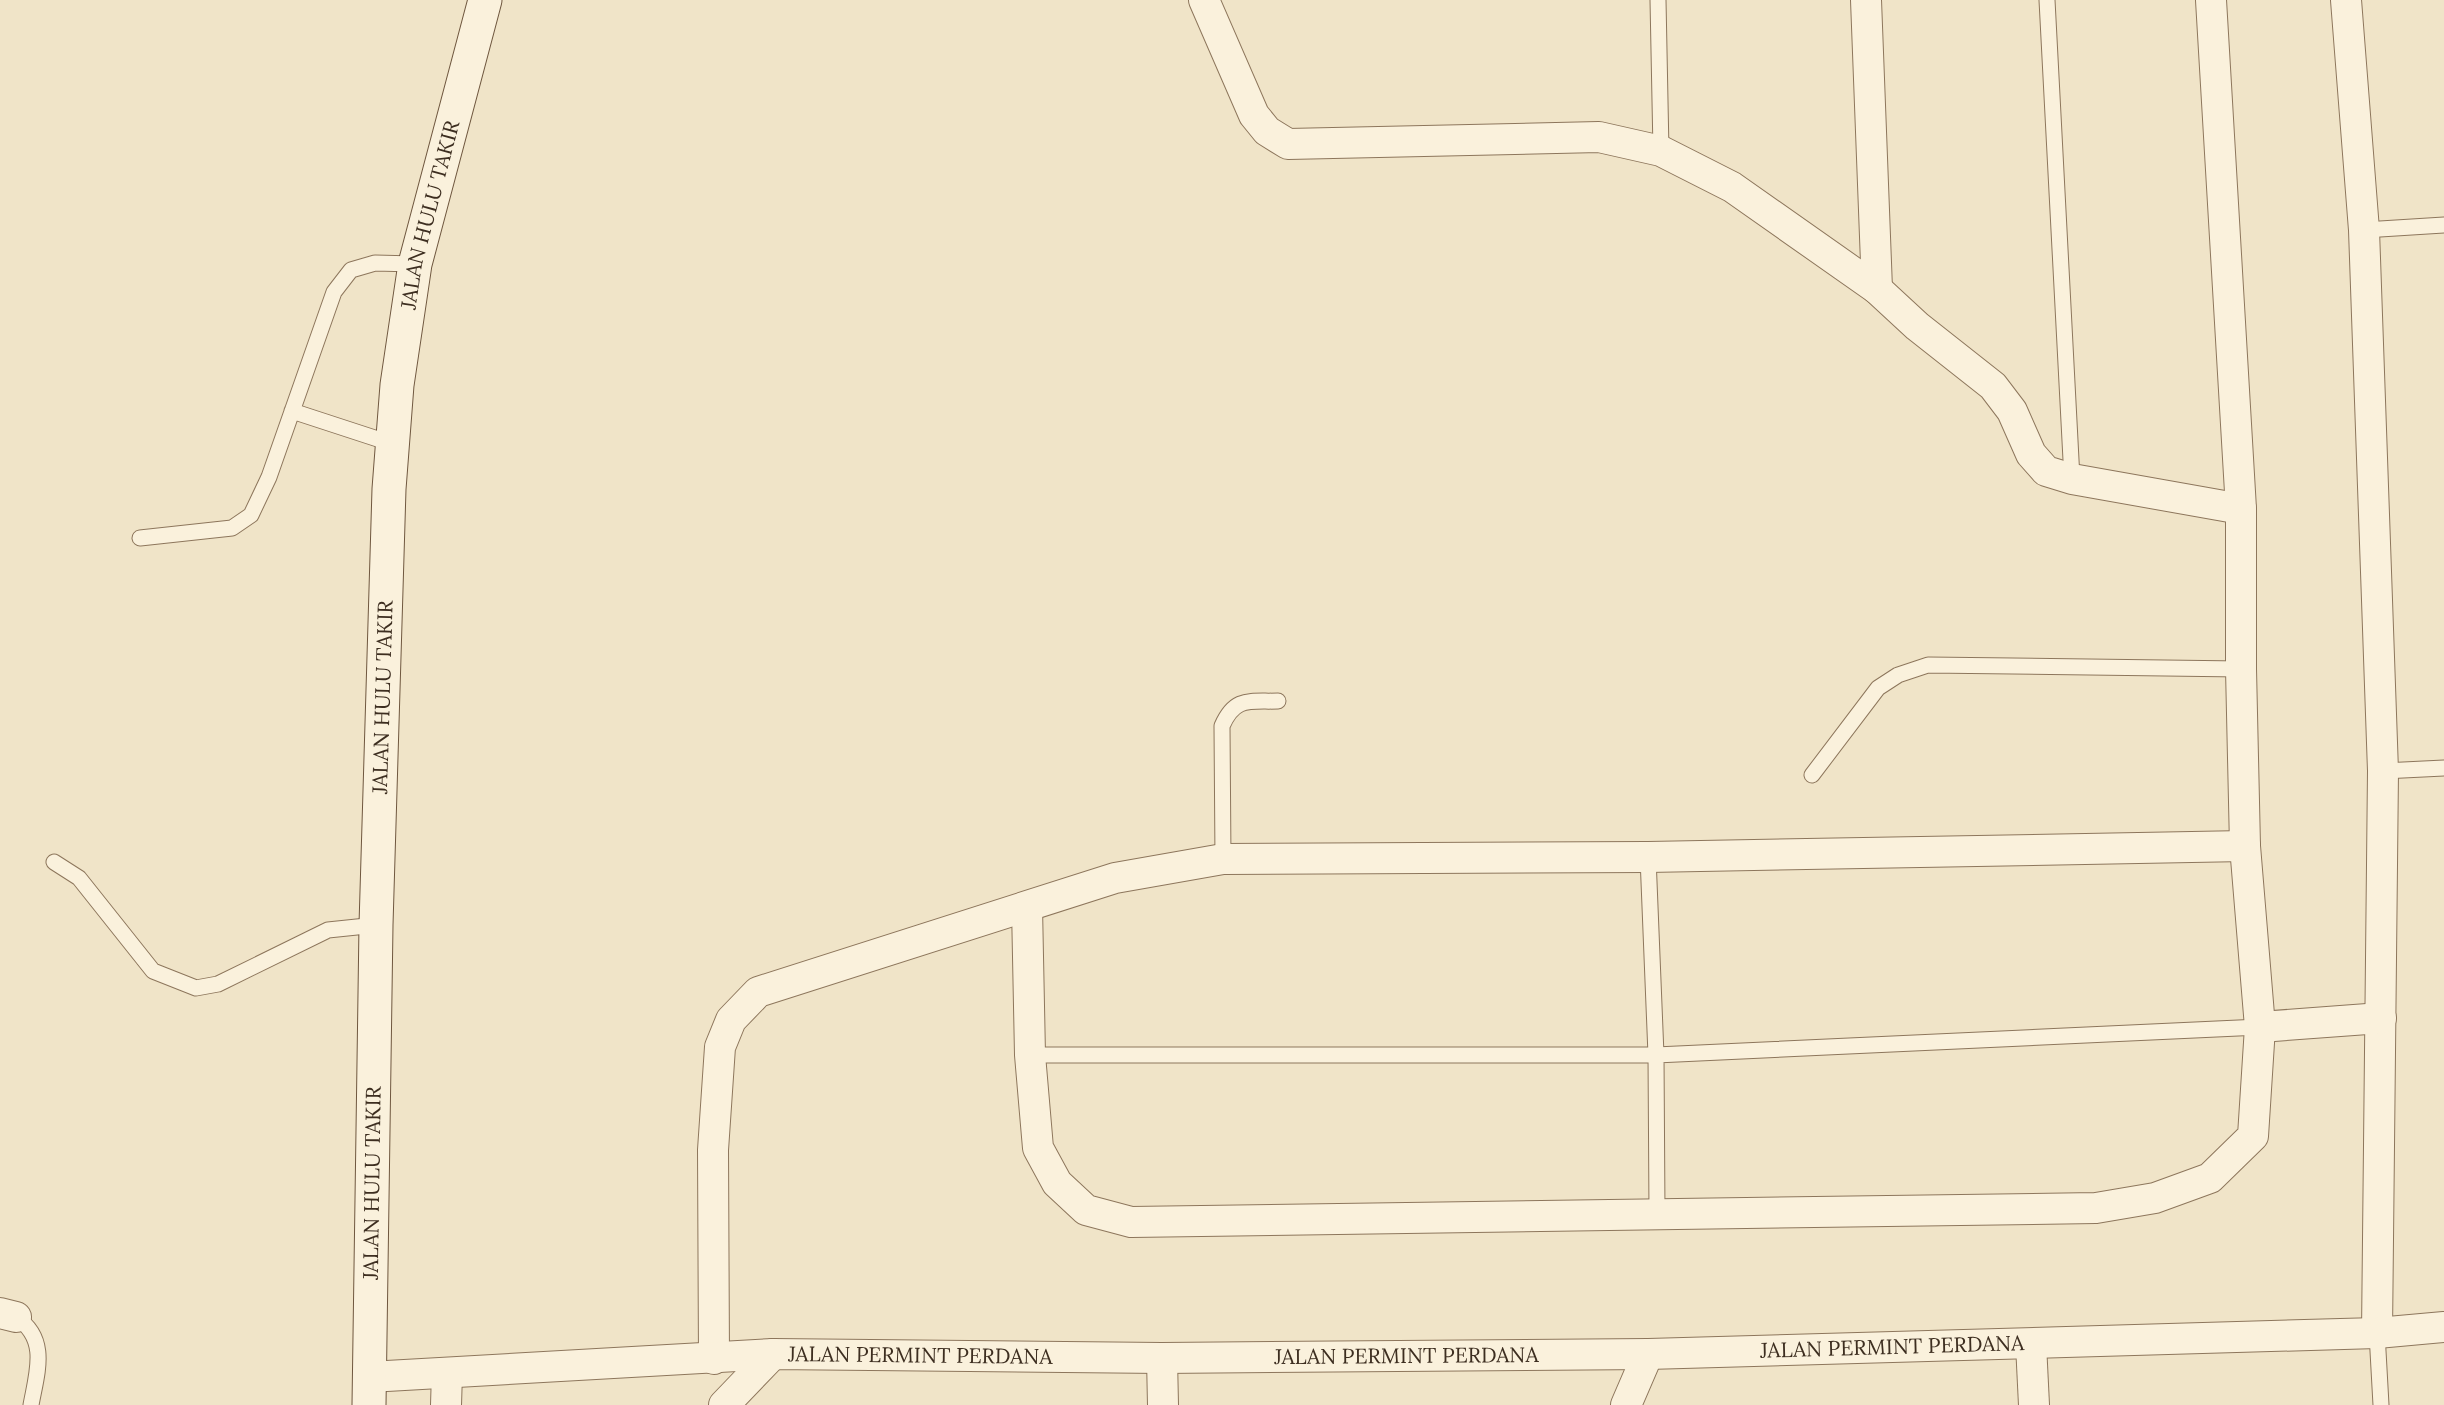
<svg xmlns="http://www.w3.org/2000/svg" width="2444" height="1405" viewBox="0 0 2444 1405" font-family="Lora,serif">
	<style>
		.lines { fill: none; stroke-linecap: round; stroke-linejoin: round }
		.lane-casing { stroke: #8d765c; stroke-width: 17 }
		.street-casing { stroke: #8d765c; stroke-width: 32 }
		.secondary-casing { stroke: #6f573f; stroke-width: 35 }
		.lane { stroke: #faf1dc; stroke-width: 15 }
		.street { stroke: #faf1dc; stroke-width: 30 }
		.secondary { stroke: #faf1dc; stroke-width: 33 }
		.labels { text-anchor: middle; stroke-width: 6; stroke-linejoin: round; paint-order: stroke }
		.street-label { font-size: 21px; fill: #3d2e20; stroke: #f7eed8 }
	</style>
	<rect width="100%" height="100%" fill="#f0e4c8"/>
	<g class="lines">
		<defs>
			<path id="lane" d="M1658,0L1661,151
				M2047,0L2072,479
				M2364,230L2444,225
				M292,411L393,444
				M140,538L232,528L251,515L269,477L334,292L351,270L375,263L415,264
				M2383,771L2444,768
				M1812,775L1878,688L1898,675L1928,665L2241,669
				M1648,857L1656,1055L1657,1213
				M1223,859L1222,726C1235,696 1250,702 1278,701
				M54,862L79,878L153,971L196,988L218,984L328,930L376,925
				M1030,1055H1656L2260,1027
				M16,1317C49,1339 37,1372 31,1405
				M2377,1333L2381,1405"/>
			<g id="street">
				<path d="M1204,0L1254,115L1267,131L1288,144L1599,137L1661,151L1732,187L1877,289L1917,326L1993,386L2012,411L2031,454L2046,471L2072,479L2241,509"/>
				<path d="M1866,0L1877,289"/>
				<path d="M2346,0L2364,230L2383,771L2377,1333"/>
				<path d="M1027,907L1030,1055L1038,1148L1057,1183L1086,1210L1131,1222L2096,1208L2155,1198L2210,1178L2253,1136L2260,1027L2245,846L2241,669V509L2211,0"/>
				<path d="M2260,1027L2381,1018"/>
				<path d="M0,1313L16,1317"/>
				<path d="M2031,1344L2034,1405"/>
				<path d="M1162,1358L1163,1405"/>
				<path d="M714,1359L713,1150L720,1047L731,1020L758,992L1115,878L1223,859L1648,857L2245,846"/>
				<path id="s1" d="M369,1377L773,1354L1162,1358L1648,1354L2377,1333L2444,1327"/>
				<path d="M446,1405L447,1373"/>
				<path d="M724,1405L773,1354"/>
				<path d="M1626,1405L1648,1354"/>
			</g>
			<g id="secondary">
				<path id="s2" d="M369,1405L376,925L389,489L397,385L415,264L485,0"/>
			</g>
		</defs>
		<!-- lane casing -->
		<use href="#lane" class="lane-casing"/>
		<!-- street casing -->
		<use href="#street" class="street-casing"/>
		<!-- secondary casing -->
		<use href="#secondary" class="secondary-casing"/>
		<!-- lane -->
		<use href="#lane" class="lane"/>
		<!-- street -->
		<use href="#street" class="street"/>
		<!-- secondary -->
		<use href="#secondary" class="secondary"/>
	</g>
	<g class="labels">
		<!-- street labels -->
		<g class="street-label">
			<text dy="7" stroke="none"><textPath href="#s2" startOffset="1194">JALAN HULU TAKIR</textPath></text>
			<text dy="7" stroke="none"><textPath href="#s2" startOffset="708">JALAN HULU TAKIR</textPath></text>
			<text dy="7" stroke="none"><textPath href="#s2" startOffset="222">JALAN HULU TAKIR</textPath></text>
			<text dy="7" stroke="none"><textPath href="#s1" startOffset="1524">JALAN PERMINT PERDANA</textPath></text>
			<text dy="7" stroke="none"><textPath href="#s1" startOffset="552">JALAN PERMINT PERDANA</textPath></text>
			<text dy="7" stroke="none"><textPath href="#s1" startOffset="1038">JALAN PERMINT PERDANA</textPath></text>
		</g>
	</g>
</svg>
